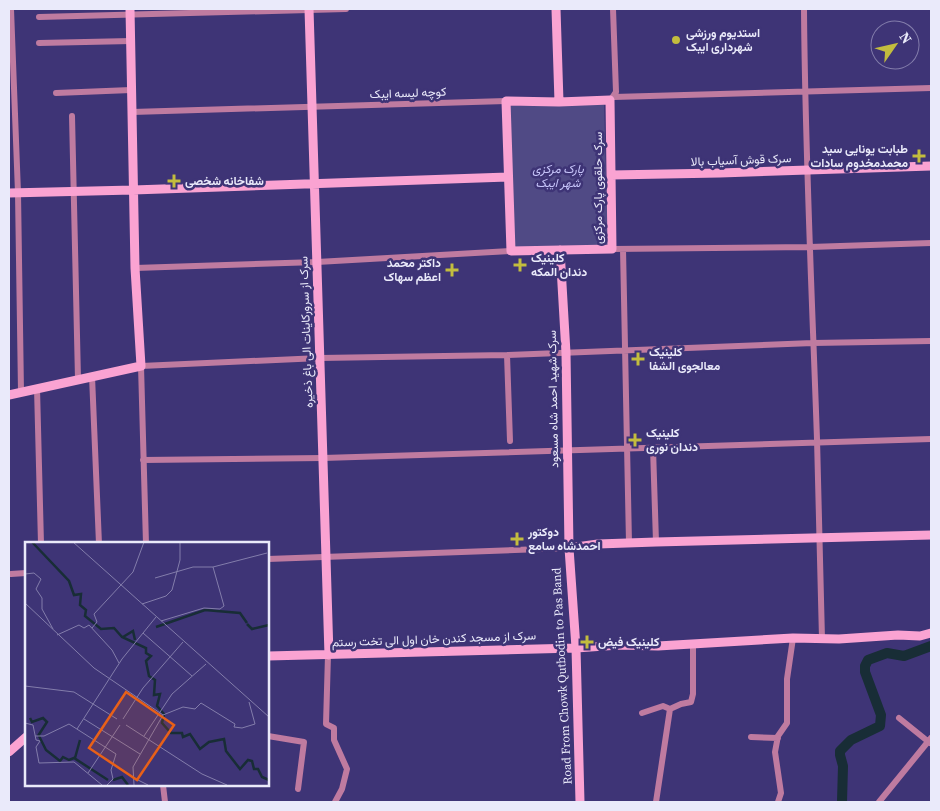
<svg xmlns="http://www.w3.org/2000/svg" width="940" height="811" viewBox="0 0 940 811" font-family="'Source Serif 4',Vazirmatn,serif">
	<style>
		.green { fill: #504a85 }
		.lines { fill: none; stroke-linecap: round; stroke-linejoin: round }
		.river { stroke: #182d36; stroke-width: 10 }
		.street { stroke: #bf7ba0; stroke-width: 6 }
		.secondary { stroke: #faa3d2; stroke-width: 9 }
		.poi-dot { fill: #c3bd3e; stroke: #3e3476; stroke-width: 2 }
		.labels { text-anchor: middle; stroke-width: 5; stroke-linejoin: round; paint-order: stroke }
		.poi-label { font-size: 12px; font-weight: bold; fill: #eaeafa; stroke: #3e3476; text-anchor: start }
		.street-label { font-size: 12px; fill: #eaeafa; stroke: #3e3476 }
		.park-label { font-size: 12px; font-style: italic; fill: #c7c5fa; stroke: #3e3476 }
		.inset-river { fill: none; stroke: #182d36; stroke-width: 2.5 }
		.inset-road { fill: none; stroke: #837dab; stroke-width: 1 }
		.view { fill: #e86018; fill-opacity: 0.15; stroke: #e86018; stroke-width: 2.5 }
		.inset-edge { fill: none; stroke: #eaeafa; stroke-width: 2.5 }
	</style>
	<rect width="100%" height="100%" fill="#3e3476"/>
	<!-- green -->
	<path class="green" d="M604,104L608,246L512,249L508,106Z"/>
	<g class="lines">
		<!-- river -->
		<path class="river" d="M842,802L843,766L840,755V751L851,740L880,726L881,715L865,672V666L868,660L887,653L904,656L931,646"/>
		<!-- street -->
		<path class="street" d="M11,9L18,193L21,392
			M804,9C805,152 812,296 817,439C819,506 820,572 822,639
			M39,17L346,9
			M39,43L131,41
			M56,93L131,90
			M614,97L931,88
			M612,98L616,92L613,9
			M132,112L506,101
			M72,116L78,379
			M612,249L810,247L931,243
			M623,249L629,543
			M135,268L317,262L511,251
			M507,355L510,441
			M92,376L99,544
			M37,388L41,544
			M653,448L656,542
			M143,460L323,458L931,439
			M146,544L141,366L320,358L507,355L813,343L931,341
			M268,559L569,548
			M11,574L26,573
			M328,655L326,724L334,728V740L347,769L342,789L335,802
			M642,713L663,706L670,709
			M899,718L930,743
			M268,736L304,742L298,789
			M751,737L778,738
			M163,785L165,802
			M656,802L670,709L681,704L691,702L693,694V643
			M778,802L781,793L775,752L778,736L787,723V679L793,638
			M879,802L931,738"/>
		<!-- secondary -->
		<path class="secondary" d="M309,9L329,655
			M556,9L559,102
			M610,100L612,249L511,251L506,101L559,102Z
			M611,175L720,173L931,166
			M9,193L133,190L508,177
			M560,250L566,353L569,548L576,648L580,802
			M9,395L141,366L135,268L130,9
			M569,548L598,544L656,542L931,535
			M268,656L576,648L619,645L658,646L793,638L839,639L898,635L920,636L931,633
			M9,752L26,737"/>
	</g>
	<!-- markers -->
	<g class="poi-dot">
		<circle cx="676" cy="40" r="5"/>
		<path d="M916.5 148.5h5v5h5v5h-5v5h-5v-5h-5v-5h5z"/>
		<path d="M171.5 173.5h5v5h5v5h-5v5h-5v-5h-5v-5h5z"/>
		<path d="M517.5 257.5h5v5h5v5h-5v5h-5v-5h-5v-5h5z"/>
		<path d="M449.5 262.5h5v5h5v5h-5v5h-5v-5h-5v-5h5z"/>
		<path d="M635.5 351.5h5v5h5v5h-5v5h-5v-5h-5v-5h5z"/>
		<path d="M632.5 432.5h5v5h5v5h-5v5h-5v-5h-5v-5h5z"/>
		<path d="M514.5 531.5h5v5h5v5h-5v5h-5v-5h-5v-5h5z"/>
		<path d="M584.5 634.5h5v5h5v5h-5v5h-5v-5h-5v-5h5z"/>
	</g>
	<g class="labels">
		<!-- poi labels -->
		<g class="poi-label">
			<text x="686" y="37">استدیوم ورزشی<tspan x="686" dy="14">شهرداری ایبک</tspan></text>
			<text x="908" y="153" text-anchor="end">طبابت یونایی سید<tspan x="908" dy="14">محمدمخدوم سادات</tspan></text>
			<text x="185" y="185">شفاخانه شخصی</text>
			<text x="531" y="262">کلینیک<tspan x="531" dy="14">دندان المکه</tspan></text>
			<text x="441" y="267" text-anchor="end">داکتر محمد<tspan x="441" dy="14">اعظم سهاک</tspan></text>
			<text x="649" y="356">کلینیک<tspan x="649" dy="14">معالجوی الشفا</tspan></text>
			<text x="646" y="437">کلینیک<tspan x="646" dy="14">دندان نوری</tspan></text>
			<text x="528" y="536">دوکتور<tspan x="528" dy="14">احمدشاه سامع</tspan></text>
			<text x="598" y="646">کلینیک فیض</text>
		</g>
		<!-- street labels -->
		<g class="street-label">
			<text transform="translate(408 93) rotate(-2)" y="4">کوچه لیسه ایبک</text>
			<text transform="translate(741 160) rotate(-2)" y="4">سرک قوش آسیاب بالا</text>
			<text transform="translate(598 188) rotate(-90)" y="4">سرک حلقوی پارک مرکزی</text>
			<text transform="translate(306 332) rotate(-92)" y="4">سرک از سرورکاینات الی باغ ذخیره</text>
			<text transform="translate(553 399) rotate(-91)" y="4">سرک شهید احمد شاه مسعود</text>
			<text transform="translate(434 639) rotate(-2)" y="4">سرک از مسجد کندن خان اول الی تخت رستم</text>
			<text transform="translate(562 676) rotate(-93)" y="4">Road From Chowk Qutbodin to Pas Band</text>
		</g>
		<!-- park labels -->
		<g class="park-label">
			<text x="558" y="173">پارک مرکزی<tspan x="558" dy="14">شهر ایبک</tspan></text>
		</g>
	</g>
	<!-- overview -->
	<g transform="translate(25 542)">
		<rect width="244" height="244" fill="#3e3476"/>
		<path class="inset-river" d="M7,0L44,39L49,53L56,52L55,63L61,68L60,74L76,87L89,86L97,95L121,106V111L126,114L121,119L124,134L130,138L129,153L135,152L132,164L139,172L137,181L146,191H157L158,195L165,192L175,207L184,200L199,197L201,209L215,227L223,218L227,219L229,227H233L237,235L244,238M222,82L227,87L244,83M131,85L180,68L215,71L222,81M98,95L108,89L110,98M5,176L7,180L18,176L22,180L13,194M14,194L21,208L35,219L38,215L44,218L49,216L83,238M50,216L55,198M88,238L97,235L103,243"/>
		<path class="inset-road" d="M48,0L244,175M0,32L9,31L16,37L11,47L17,56V67L28,87M130,36L168,25H188L242,11M0,61L69,126L138,173M117,62L141,54L147,48L155,18V0M136,79L179,66L195,67L199,64L188,25M67,86L72,80L69,72L108,30L119,0M118,91L167,134M32,93L54,83L59,86L64,83L87,108L94,121M0,144L49,150L92,177M138,173L158,165L170,167L176,161L210,182L209,185L217,186L230,182L224,160M59,177L115,212M98,177L118,146L158,100M0,181L8,183L11,198L15,199L11,205L14,221L49,220L77,243M101,183L177,232L202,243M52,187L97,117L131,75M10,194H19L44,182L91,212L86,228L88,237L82,243M119,194L147,152L181,122M63,231L95,183M109,236L123,243M109,243L108,225L138,173"/>
		<path class="view" d="M101,150L149,183L112,238L64,206Z"/>
		<rect width="244" height="244" class="inset-edge"/>
	</g>
	<!-- border -->
	<rect width="940" height="811" fill="none" stroke="#eaeafa" stroke-width="20"/>
	<!-- north arrow -->
	<g transform="translate(895 45) rotate(56)"><circle r="24" fill="#3e3476" stroke="#837dab"/>
	<path d="M0-4L9 19L0 12L-9 19Z" fill="#c3bd3e"/>
	<text y="-8" font-size="14" font-weight="bold" text-anchor="middle" fill="#eaeafa">N</text>
	</g>
</svg>
